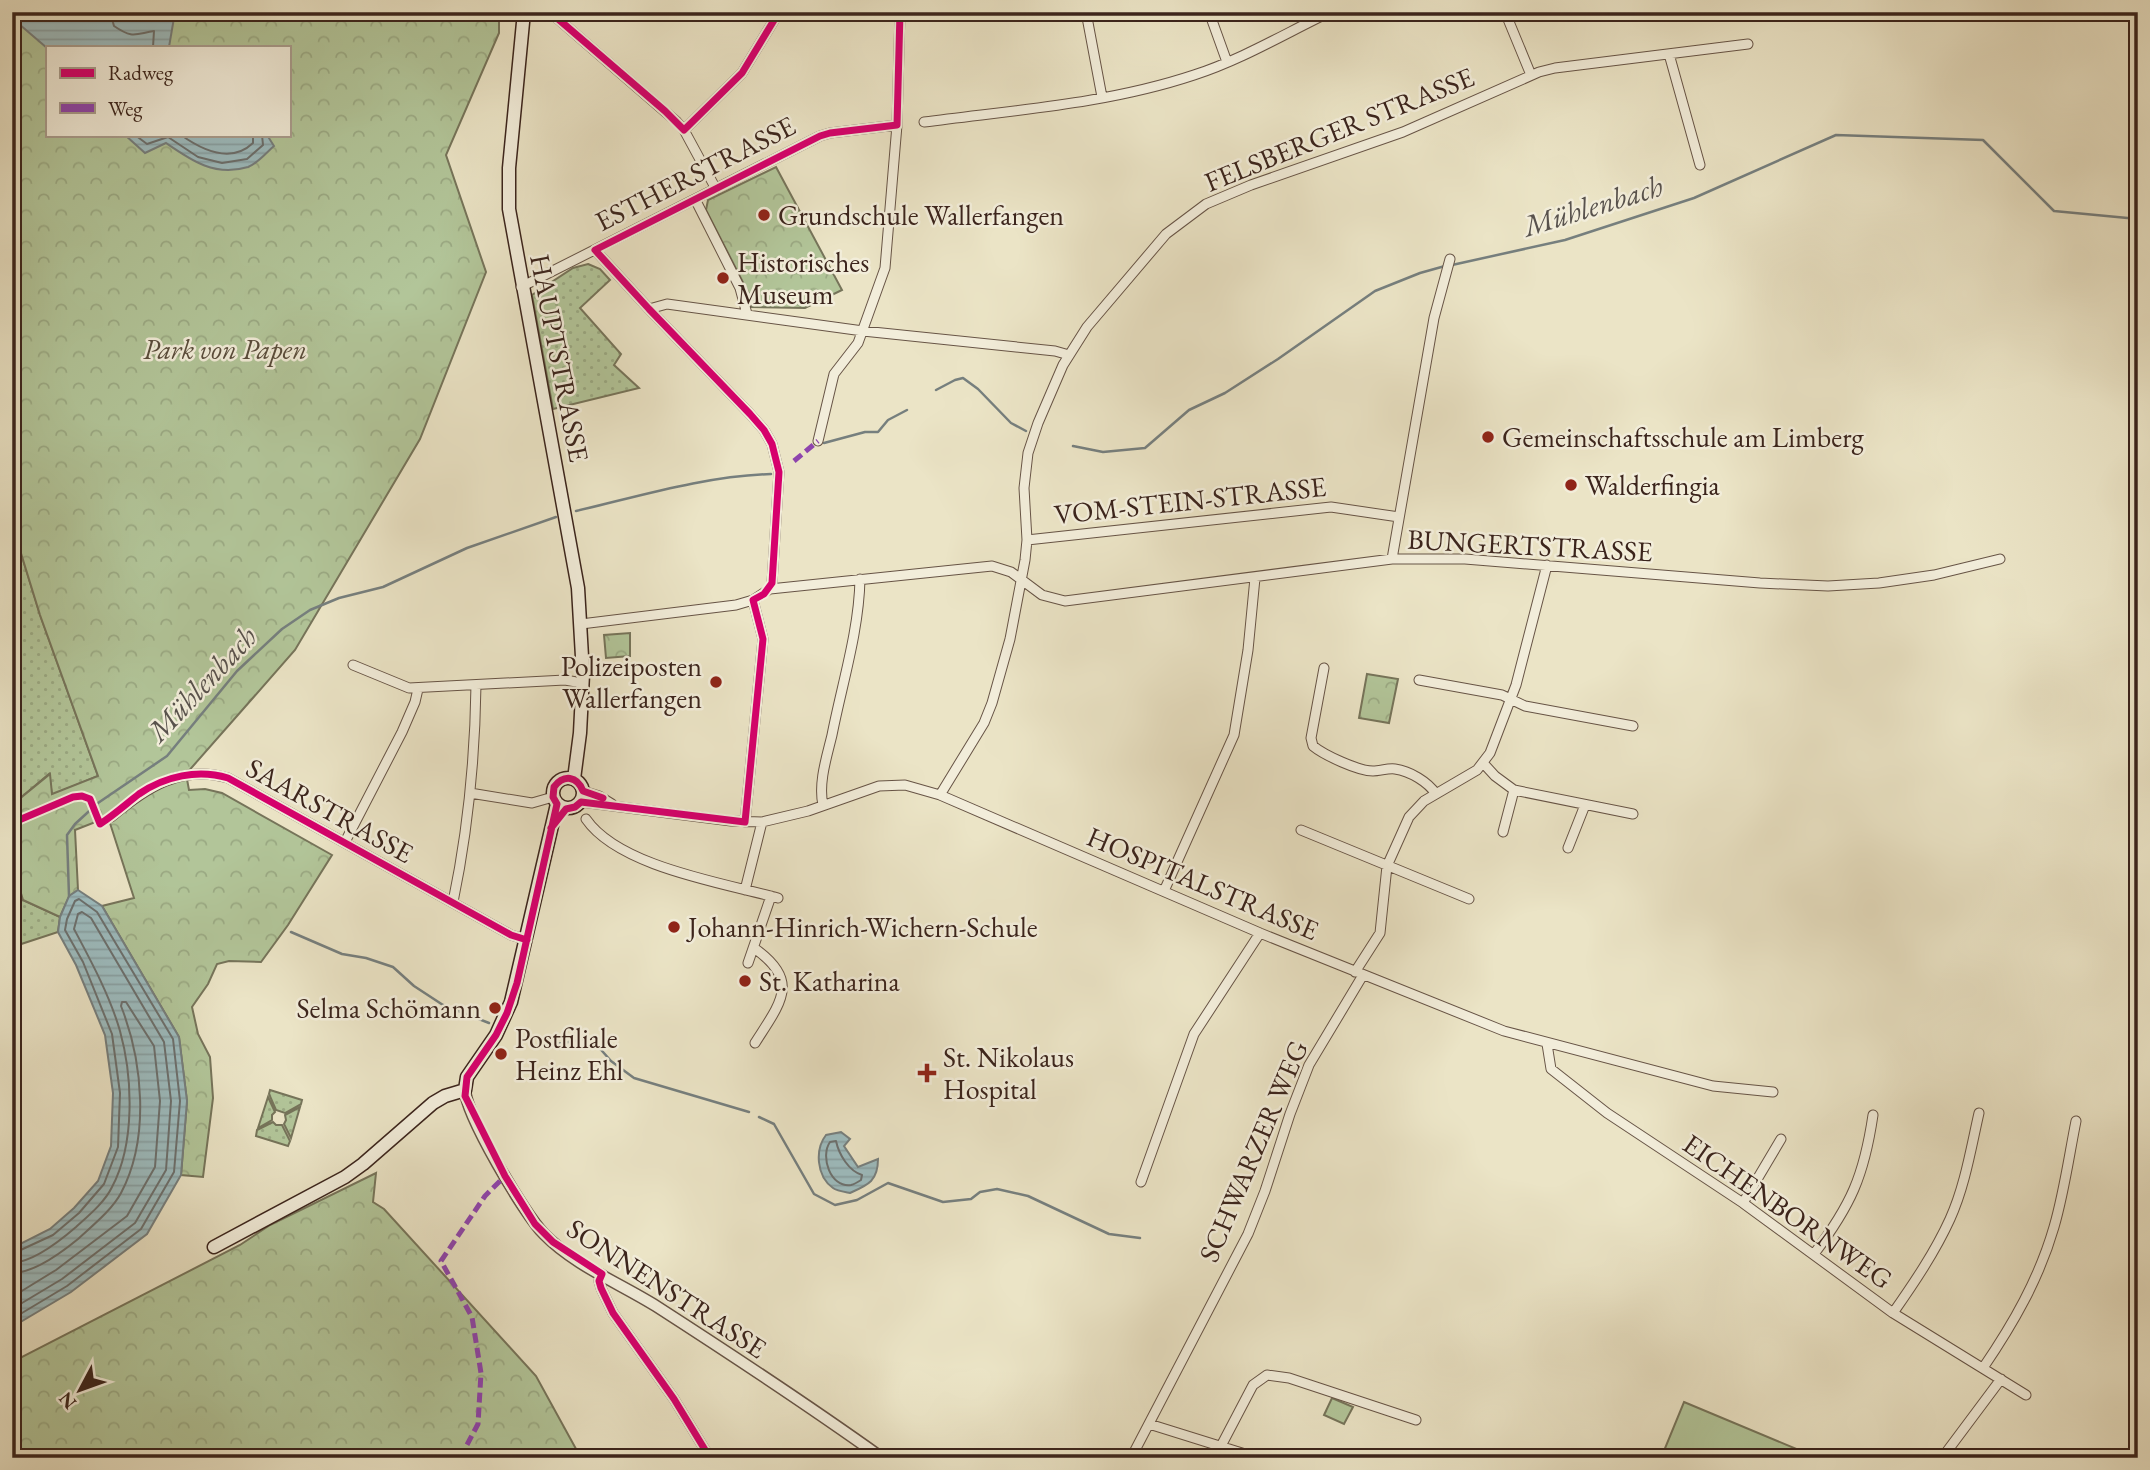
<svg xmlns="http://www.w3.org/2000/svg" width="2150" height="1470" viewBox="0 0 2150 1470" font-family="'EB Garamond',serif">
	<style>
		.grass { fill: url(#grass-dots); stroke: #76745a; stroke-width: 2 }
		.forest { fill: url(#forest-crowns); stroke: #76745a; stroke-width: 2; fill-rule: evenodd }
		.pitch { fill: #b2c599; stroke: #76745a; stroke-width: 2 }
		.water { fill: url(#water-rules); stroke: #767f7e; stroke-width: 2 }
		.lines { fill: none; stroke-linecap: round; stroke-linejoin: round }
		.shore { stroke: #6c706e; stroke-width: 2 }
		.stream { stroke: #767f7e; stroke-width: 2.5 }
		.minor-casing { stroke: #675446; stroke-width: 11 }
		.tertiary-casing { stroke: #675446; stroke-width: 13 }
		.secondary-casing { stroke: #3b241c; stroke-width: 15 }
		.minor { stroke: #f2edda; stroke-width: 9 }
		.tertiary { stroke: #f2edda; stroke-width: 10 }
		.secondary { stroke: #f2edda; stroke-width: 12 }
		.quiet { stroke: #8e44ad; stroke-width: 5; stroke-dasharray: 10 5; stroke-linecap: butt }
		.cycleway-casing { stroke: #f2edda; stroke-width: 11 }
		.cycleway { stroke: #d6006c; stroke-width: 7 }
		.poi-dot { fill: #8f2418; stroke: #f2edda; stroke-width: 2.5 }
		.labels { text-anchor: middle; stroke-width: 5; stroke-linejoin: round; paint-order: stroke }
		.street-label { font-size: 28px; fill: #3b241c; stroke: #f2edda }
		.poi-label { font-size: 28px; fill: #3b241c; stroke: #f2edda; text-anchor: start }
		.park-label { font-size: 28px; font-style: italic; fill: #594c3b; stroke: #f2edda }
		.water-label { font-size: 30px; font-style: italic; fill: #58524d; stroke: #f2edda }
	</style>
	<defs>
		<pattern id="grass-dots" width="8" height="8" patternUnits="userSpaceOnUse" patternTransform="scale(1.75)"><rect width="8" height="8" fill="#b2c599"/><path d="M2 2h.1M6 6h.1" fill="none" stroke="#9aa983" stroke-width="1.8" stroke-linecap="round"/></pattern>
		<pattern id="forest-crowns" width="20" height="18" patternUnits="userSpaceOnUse" patternTransform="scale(1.75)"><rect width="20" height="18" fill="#b2c599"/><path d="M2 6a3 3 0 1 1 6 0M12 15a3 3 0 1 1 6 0" fill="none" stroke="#9aa983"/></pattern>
		<pattern id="water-rules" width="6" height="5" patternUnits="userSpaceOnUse" patternTransform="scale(1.75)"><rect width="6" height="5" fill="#9dbcbf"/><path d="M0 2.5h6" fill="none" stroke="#88a1a4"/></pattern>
	</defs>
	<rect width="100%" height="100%" fill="#ebe4c6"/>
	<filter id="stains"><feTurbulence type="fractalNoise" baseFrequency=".00286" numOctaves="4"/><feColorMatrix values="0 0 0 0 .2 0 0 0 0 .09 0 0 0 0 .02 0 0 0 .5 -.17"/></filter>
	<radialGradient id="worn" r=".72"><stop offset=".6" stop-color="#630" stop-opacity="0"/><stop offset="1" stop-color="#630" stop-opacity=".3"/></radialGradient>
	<!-- grass -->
	<path class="grass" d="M588,264L600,269L610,280L580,308L621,354L614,365L639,388L553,409L532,295L573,268Z
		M12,524L40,615L98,776L52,795L49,774L12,805Z
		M23,900L60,917L58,932L12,947V904Z
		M270,1090L302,1100L301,1104L285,1113L276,1110L269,1094Z
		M268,1097L275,1112L272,1115V1120L258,1128Z
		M300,1107L291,1138L284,1124L286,1120L285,1115Z
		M273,1122L276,1125H282L290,1141L288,1146L256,1136L257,1130Z"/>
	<!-- forest -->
	<path class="forest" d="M12,12H499V33L446,155L486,272L420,439L295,650L186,774L189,790L205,789L222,793L332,855L288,925L261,962L229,961L217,964L208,984L192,1007L198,1034L210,1057L213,1098L203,1177L181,1175L187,1101L179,1037L102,906L134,898L108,817L75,830L78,890L69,897L60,917L23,900L12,863V805L50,774L52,794L98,776L40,615L12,524ZM47,47H289V135H47Z
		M776,167L842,290L805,308L751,307V298L706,210L708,200Z
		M630,633V656L606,658L604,635Z
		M1367,674L1398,679L1389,723L1359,718Z
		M376,1173L373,1202L384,1209L536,1376L581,1458H12V1362L240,1245L270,1225Z
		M1332,1398L1353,1407L1344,1424L1324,1415Z"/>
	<!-- pitch -->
	<path class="pitch" d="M1684,1402L1818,1458H1661Z"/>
	<!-- water -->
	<path class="water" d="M12,12H120L136,20L149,12H175L169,47L47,48L12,18Z
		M125,135H267L274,146C267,152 257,164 248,167C215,177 192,161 166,143L145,153Z
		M78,890L102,906L179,1037L187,1101L181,1175L147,1234L71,1292L12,1327V1248L50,1229L74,1208L98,1181L111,1146L113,1093L105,1035L76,965L58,932L60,917L69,896Z
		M841,1132L850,1139L844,1146L858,1167L878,1159C878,1181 868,1185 850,1193C845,1192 837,1191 833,1188C816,1176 815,1149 826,1135Z"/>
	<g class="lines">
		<!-- shore -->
		<path class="shore" d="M110,12L114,26C133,39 135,34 154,31L153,47
			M135,135L147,144L168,137L198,157L222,163L247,159L263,145L262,135
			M181,135C202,150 231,164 253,143V135
			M836,1141C839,1155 849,1171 862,1175L861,1180C858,1182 855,1184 851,1185C830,1188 820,1156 830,1142Z
			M12,1254L53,1235L79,1213L104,1184L118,1147L120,1093L112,1034L83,962L65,930L67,919L75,901L79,899L97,912L173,1039L180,1101L174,1172L141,1229L67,1286L12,1319
			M12,1263C33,1262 61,1240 76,1227C88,1216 105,1202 112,1187C135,1144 133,1078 120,1031C110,996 91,961 74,929L78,914L82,912L91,918L164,1042L171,1101L166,1170L135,1223L62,1279L12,1309
			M12,1273C34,1273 61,1253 78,1239C92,1226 112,1210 121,1193C150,1138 143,1062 121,1006L122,1002H126L154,1046L160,1101L155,1167L127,1216L56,1270L12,1297"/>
		<!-- stream -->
		<path class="stream" d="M1452,265L1565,240L1694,198L1836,135L1983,140L2054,211L2138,219
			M936,390L955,380L963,378L978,389L1011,423L1026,431
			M824,443L865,432H878L888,420L907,410
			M1073,446L1103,452L1145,448L1189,410L1225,393L1278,359L1375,291L1420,273L1445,266
			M576,511C640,496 705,476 771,474
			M69,896L67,835L75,824L98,803L167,756L237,671L282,629L310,610L339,598L383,587L467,548L556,517
			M291,932L342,954L366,958L393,967L414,986L443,1005L489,1023
			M541,1045L546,1046L586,1039L595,1043L611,1061L634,1078L749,1112
			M759,1117L774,1124L814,1194L835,1205L857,1200L888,1183L943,1202L971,1199L980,1192L997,1189L1028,1196L1109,1234L1140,1238"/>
		<defs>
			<path id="minor" d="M550,12L677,122L684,130L716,189
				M1086,12L1102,97
				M1209,12L1227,62
				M1505,12L1531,75
				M1669,54L1700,165
				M924,122C1014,110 1107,104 1194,75C1241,60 1286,33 1330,12
				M684,130L742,73L779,12
				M695,199L740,288L747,314
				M595,250L649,309L750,414L764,430L772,444L779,472L772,583L770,589
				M521,287L820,136L830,133L897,125
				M649,309L667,304L863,331L1055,351L1069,355
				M818,441L834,374L858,343L885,268L897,125L900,12
				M1027,540L1331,507L1399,517
				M1392,559L1434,318L1450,259
				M581,624L736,605L753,600L770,589L992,566L1011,572L1042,595L1065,601L1392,559H1465L1760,583L1828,586L1879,583L1934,575L2000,559
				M353,665L409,688L565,680L582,683
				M1324,668L1311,738L1313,746C1324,755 1358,771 1373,771C1380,771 1388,768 1395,769C1410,771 1428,782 1436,794
				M1419,680L1502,695L1525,706L1633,726
				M1484,764L1495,776L1514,790L1633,814
				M583,791L599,796L612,804
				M470,793L532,803L553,797
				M940,795L984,723L992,703L1010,639L1025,560L1027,540L1024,488L1028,453L1038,423L1063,365L1087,327L1166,234L1206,204L1251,185L1403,132L1539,72L1555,68L1748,44
				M581,802L731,821L762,822L808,811L879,786L905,785L940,795L1260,933L1504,1031L1713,1086L1773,1092
				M823,805C818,783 827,756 832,735C842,684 859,631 860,579
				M111,817C146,788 181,764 228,778L511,935L527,940
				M586,819C619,867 724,883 778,898
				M745,822L763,639L753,600
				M1301,830L1469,899
				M1503,832L1514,790
				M345,842L402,732L415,702L418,689
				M1568,848L1585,805
				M745,890L762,822
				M1164,891L1234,735L1248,650L1255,578
				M453,902C468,830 475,758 476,685
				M754,948C801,981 781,1002 755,1043
				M748,963L771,896
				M1355,972L1380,933L1387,866L1409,817L1424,801L1477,770L1490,753L1516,685L1547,565
				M1547,1044L1551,1069L1607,1113L1743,1203L1893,1313L2026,1395
				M1141,1182L1194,1034L1260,933
				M1743,1203L1781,1139
				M1814,1254C1851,1205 1864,1176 1873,1115
				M602,1274L599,1281L601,1288L613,1313L674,1399L710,1458
				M1893,1313C1914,1283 1935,1252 1950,1219C1965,1186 1971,1148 1979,1113
				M1983,1368C2013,1324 2039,1279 2054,1227C2064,1193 2069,1156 2076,1121
				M1149,1424L1258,1458
				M1221,1446L1253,1385L1267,1375L1289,1378L1416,1420
				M860,1458L868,1448
				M1131,1458L1248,1234L1265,1191L1290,1114L1309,1065L1363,975
				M1942,1458L2001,1379"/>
			<path id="tertiary" d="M465,1090C466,1115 524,1214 544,1234C574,1265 619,1283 656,1306C732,1355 808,1405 882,1458"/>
			<path id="secondary" d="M524,12L509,168V209L578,588L583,674L580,733L574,779
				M553 793a15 15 0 1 1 30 0a15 15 0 1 1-30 0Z
				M214,1247L345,1177L363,1164L433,1103L445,1096L465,1090L467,1077L496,1035L511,1002L557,804"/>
		</defs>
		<!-- minor casing -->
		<use href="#minor" class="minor-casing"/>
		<!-- tertiary casing -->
		<use href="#tertiary" class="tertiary-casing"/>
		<!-- secondary casing -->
		<use href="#secondary" class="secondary-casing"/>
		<!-- minor -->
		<use href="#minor" class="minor"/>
		<!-- tertiary -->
		<use href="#tertiary" class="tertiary"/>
		<!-- secondary -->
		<use href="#secondary" class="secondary"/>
		<!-- quiet -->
		<path class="quiet" d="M794,461L818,441
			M460,1458L478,1424L481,1373L472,1317L441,1261L485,1196L505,1176"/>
		<defs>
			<path id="cycleway" d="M550,12L665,111L684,130L742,73L779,12
				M603,798L583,791C577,776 564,774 554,787L553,797L557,804L517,983L507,1013L496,1035L467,1077L465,1096L505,1176L535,1224L553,1242L602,1274L599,1281L601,1288L613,1313L674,1399L710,1458
				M12,823L73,797L82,796L90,799L100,824C114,815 126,804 139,794C165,776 198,769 228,778L511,935L527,940
				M551,828L566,809L575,807L581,802L745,822L763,639L753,600L764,594L772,583L779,472L772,444L764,430L750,414L649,309L595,250L820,136L830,133L897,125L900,12"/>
		</defs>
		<!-- cycleway casing -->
		<use href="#cycleway" class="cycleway-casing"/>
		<!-- cycleway -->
		<use href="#cycleway" class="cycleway"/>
	</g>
	<!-- markers -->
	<g class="poi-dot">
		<circle cx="764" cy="215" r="7"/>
		<circle cx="723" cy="278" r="7"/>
		<circle cx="1488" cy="437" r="7"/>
		<circle cx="1571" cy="485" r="7"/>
		<circle cx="716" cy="682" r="7"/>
		<circle cx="674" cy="927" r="7"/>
		<circle cx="745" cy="981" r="7"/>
		<circle cx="495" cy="1008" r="7"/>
		<circle cx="501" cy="1054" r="7"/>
		<path d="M923.5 1062.5h7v7h7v7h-7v7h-7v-7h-7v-7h7z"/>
	</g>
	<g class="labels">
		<!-- street labels -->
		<g class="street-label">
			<text transform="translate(1339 129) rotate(-22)" y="10">FELSBERGER STRASSE</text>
			<text transform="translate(695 173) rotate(-27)" y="10">ESTHERSTRASSE</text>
			<text transform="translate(560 358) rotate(79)" y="10">HAUPTSTRASSE</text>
			<text transform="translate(1190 500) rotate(-6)" y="10">VOM-STEIN-STRASSE</text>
			<text transform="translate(1530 545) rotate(3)" y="10">BUNGERTSTRASSE</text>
			<text transform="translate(330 810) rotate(29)" y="10">SAARSTRASSE</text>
			<text transform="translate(1203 883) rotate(23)" y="10">HOSPITALSTRASSE</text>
			<text transform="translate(1253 1151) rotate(-67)" y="10">SCHWARZER WEG</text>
			<text transform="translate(1788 1211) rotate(35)" y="10">EICHENBORNWEG</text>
			<text transform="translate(667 1288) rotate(33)" y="10">SONNENSTRASSE</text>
		</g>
		<!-- poi labels -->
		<g class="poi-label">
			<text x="778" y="225">Grundschule Wallerfangen</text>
			<text x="737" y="272">Historisches<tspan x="737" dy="32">Museum</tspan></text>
			<text x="1502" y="447">Gemeinschaftsschule am Limberg</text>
			<text x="1585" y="495">Walderfingia</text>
			<text x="702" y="676" text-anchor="end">Polizeiposten<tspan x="702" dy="32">Wallerfangen</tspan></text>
			<text x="688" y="937">Johann-Hinrich-Wichern-Schule</text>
			<text x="759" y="991">St. Katharina</text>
			<text x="481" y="1018" text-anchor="end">Selma Schömann</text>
			<text x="515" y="1048">Postfiliale<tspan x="515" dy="32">Heinz Ehl</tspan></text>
			<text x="943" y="1067">St. Nikolaus<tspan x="943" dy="32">Hospital</tspan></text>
		</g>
		<!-- park labels -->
		<g class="park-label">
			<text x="225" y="359">Park von Papen</text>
		</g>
		<!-- water labels -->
		<g class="water-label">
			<text transform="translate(1593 206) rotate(-17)" y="10">Mühlenbach</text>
			<text transform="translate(202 684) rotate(-47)" y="10">Mühlenbach</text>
		</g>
	</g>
	<!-- margin -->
	<rect width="2150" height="1470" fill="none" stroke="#ebe4c6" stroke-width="42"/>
	<rect x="14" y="14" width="2122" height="1442" fill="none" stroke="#3b241c" stroke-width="3.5"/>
	<rect x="21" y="21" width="2108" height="1428" fill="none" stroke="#3b241c" stroke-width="2"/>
	<!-- legend -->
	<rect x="46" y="46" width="245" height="91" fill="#f2edda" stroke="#a99d8e" stroke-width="2"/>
	<rect x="60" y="68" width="35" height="10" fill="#d6006c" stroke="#a99d8e" stroke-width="2"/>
	<text x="108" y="80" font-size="21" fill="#3b241c">Radweg</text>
	<rect x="60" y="103" width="35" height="10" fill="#8e44ad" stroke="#a99d8e" stroke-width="2"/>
	<text x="108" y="116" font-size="21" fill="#3b241c">Weg</text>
	<!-- north arrow -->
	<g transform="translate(80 1390) rotate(229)" stroke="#f2edda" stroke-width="5" paint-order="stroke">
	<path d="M0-5L12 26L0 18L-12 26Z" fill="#3b241c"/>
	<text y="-10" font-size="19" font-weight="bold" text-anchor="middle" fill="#3b241c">N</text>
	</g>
	<rect width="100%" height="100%" filter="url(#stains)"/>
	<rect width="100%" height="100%" fill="url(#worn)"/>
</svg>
